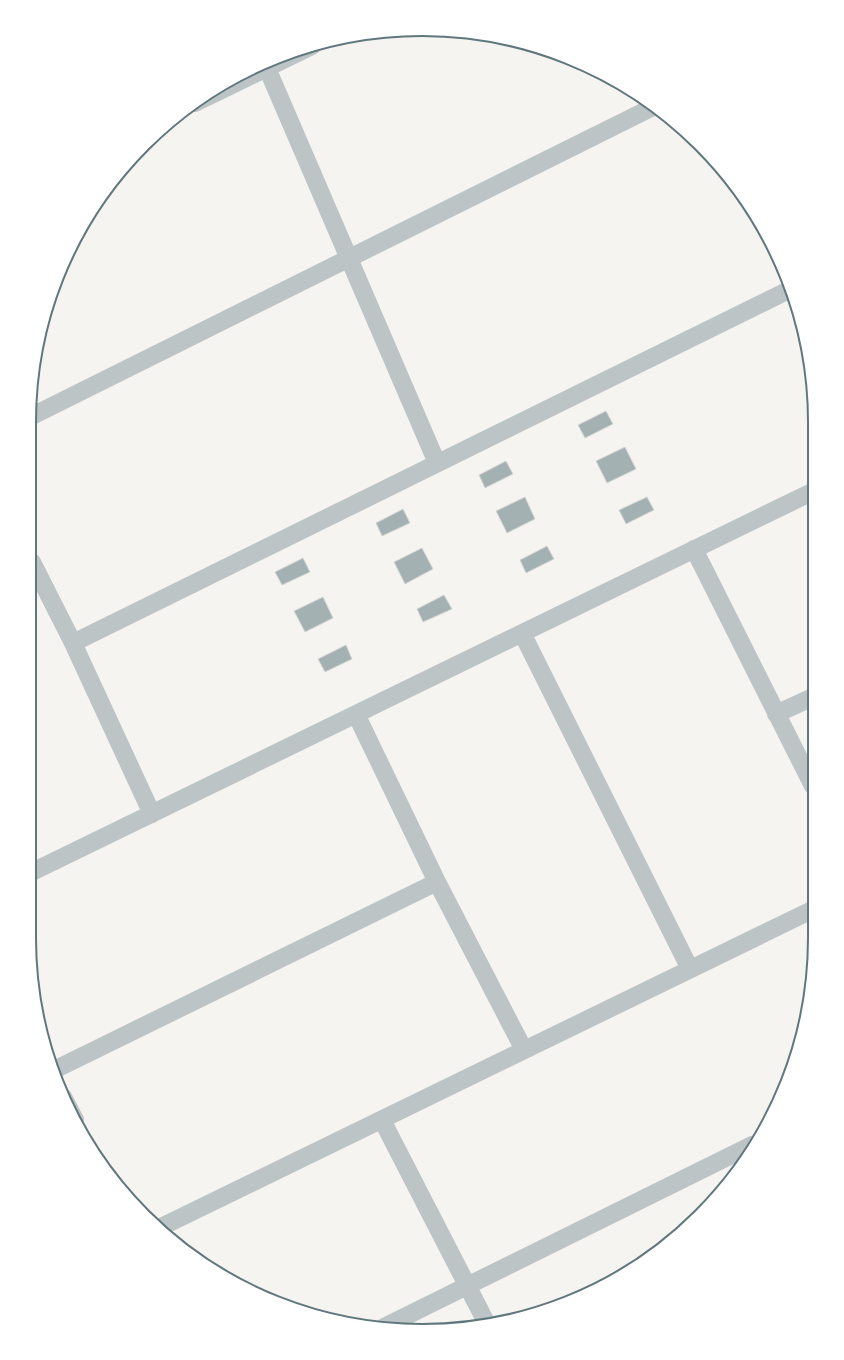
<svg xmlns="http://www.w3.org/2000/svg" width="844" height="1360" viewBox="0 0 844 1360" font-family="Lato,sans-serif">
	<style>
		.building { fill: #a4b1b3; stroke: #d6d6d4 }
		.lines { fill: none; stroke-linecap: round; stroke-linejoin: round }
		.minor { stroke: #bdc4c6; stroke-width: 18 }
		.rim { fill: none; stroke: #5f777d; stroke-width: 2 }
	</style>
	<rect width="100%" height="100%" fill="#f5f4f1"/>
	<!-- building -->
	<path class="building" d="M606,411L613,424L585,438L578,425Z
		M625,447L636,469L607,483L596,461Z
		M506,461L513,474L485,488L479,475Z
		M525,497L535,519L507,533L496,511Z
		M647,497L654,510L626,524L619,510Z
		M403,509L410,523L382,536L376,523Z
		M547,546L554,559L526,573L520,560Z
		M422,548L433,569L405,584L394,562Z
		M303,558L310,572L282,585L275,572Z
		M444,595L452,609L423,622L417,609Z
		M323,597L333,618L305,632L294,611Z
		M346,645L352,659L325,672L318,659Z"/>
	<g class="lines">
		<!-- minor -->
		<path class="minor" d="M267,68L437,463
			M195,103L312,46
			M32,416L655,106
			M694,549L813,786
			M32,562L73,643L152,814
			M522,633L690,969
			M73,643L789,290
			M356,714L437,882L524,1050
			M776,714L813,697
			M32,872L814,491
			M52,1071L437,882
			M63,1097L75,1120
			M382,1120L487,1324
			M159,1228L812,910
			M384,1327L752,1145"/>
	</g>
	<!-- crop -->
	<path d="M0 0H844V1360H0ZM422 36H422A386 386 0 0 1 808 422V938A386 386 0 0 1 422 1324H422A386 386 0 0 1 36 938V422A386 386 0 0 1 422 36Z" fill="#fff" fill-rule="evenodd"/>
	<path class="rim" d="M422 36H422A386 386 0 0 1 808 422V938A386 386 0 0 1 422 1324H422A386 386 0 0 1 36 938V422A386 386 0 0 1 422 36Z"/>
</svg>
